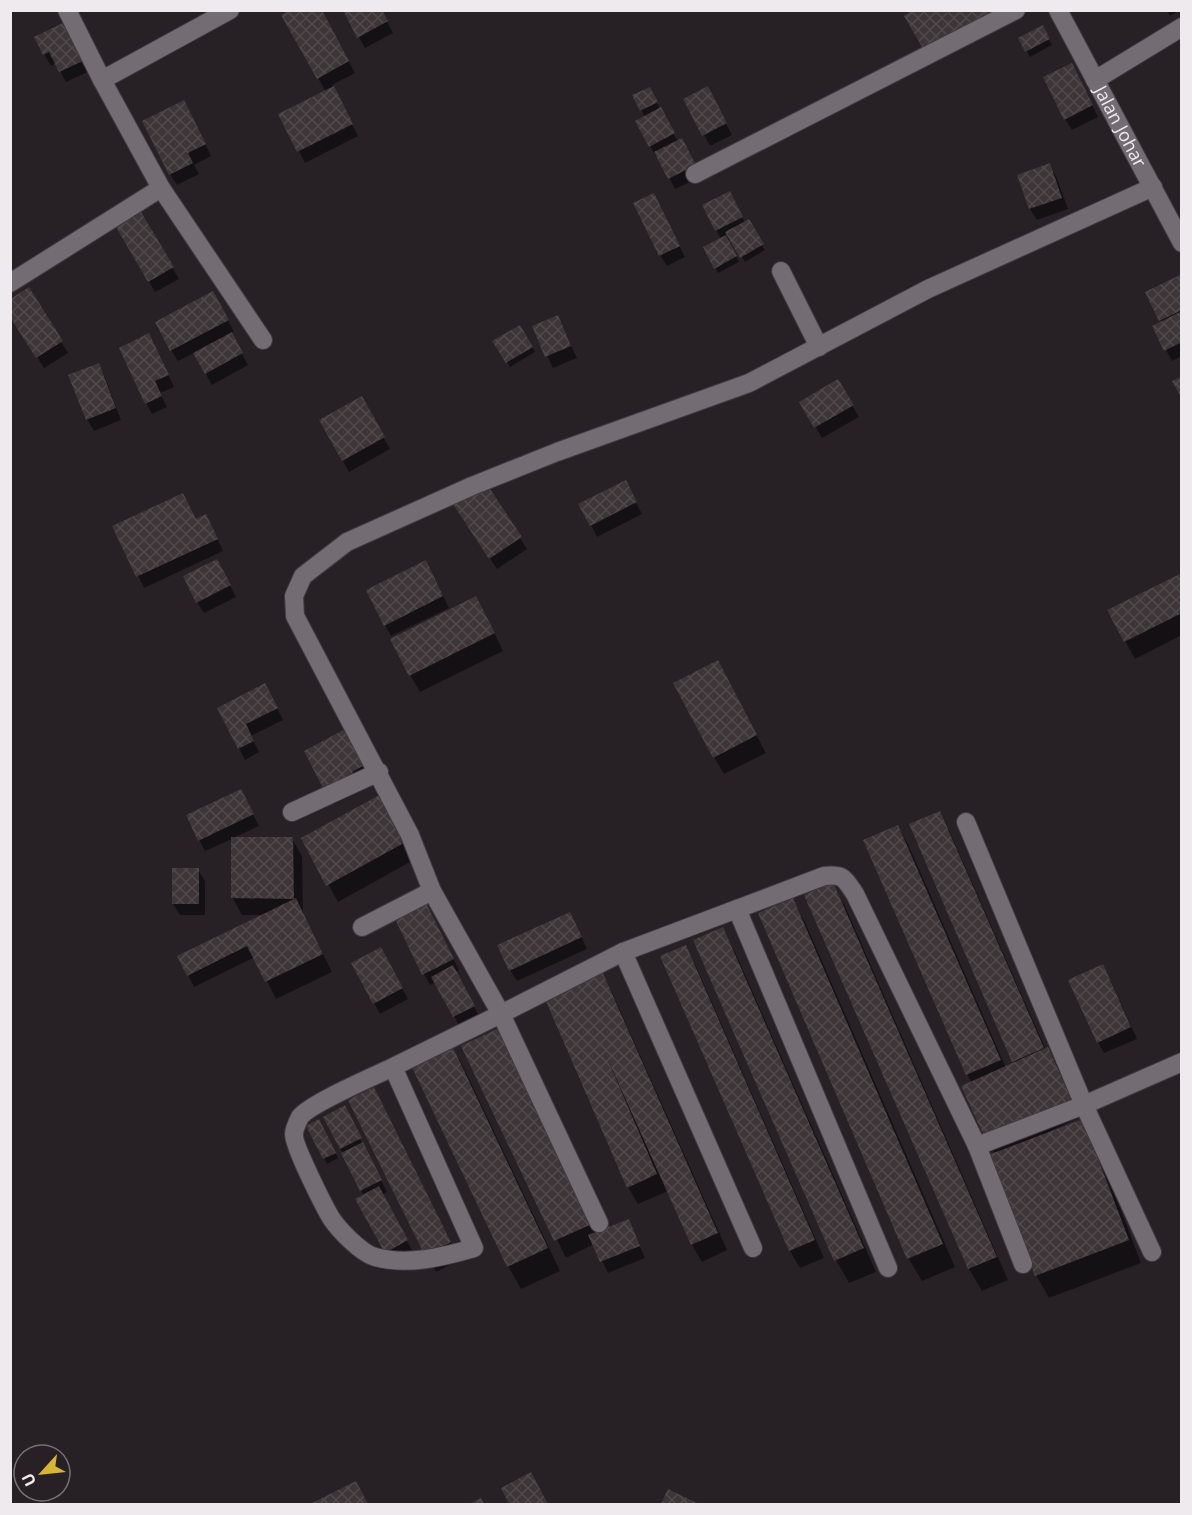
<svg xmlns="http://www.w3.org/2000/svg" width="1192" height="1515" viewBox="0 0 1192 1515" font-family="'Open Sans',sans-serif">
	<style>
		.shadow { fill: #0007 }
		.building { fill: url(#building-cross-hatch) }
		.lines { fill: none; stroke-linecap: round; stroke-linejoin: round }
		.minor-casing { stroke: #413b40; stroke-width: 20 }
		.minor { stroke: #736c72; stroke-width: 18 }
		.labels { text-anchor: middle; stroke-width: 6; stroke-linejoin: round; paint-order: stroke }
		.street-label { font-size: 18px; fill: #efeaee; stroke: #272126 }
	</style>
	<defs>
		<pattern id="building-cross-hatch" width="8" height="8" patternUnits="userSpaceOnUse" patternTransform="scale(1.5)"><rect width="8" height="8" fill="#3d3537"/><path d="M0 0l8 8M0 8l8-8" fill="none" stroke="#50494a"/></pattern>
	</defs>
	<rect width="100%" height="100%" fill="#272126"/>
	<!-- shadow -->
	<path class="shadow" d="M321,10L355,73L332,85L358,136L305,163L280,114L326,92L283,16Z
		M344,10H381L393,33L365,48Z
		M1167,10H1180L1170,16Z
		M1042,27L1052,45L1030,57L1020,39Z
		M70,35L88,72L66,82L56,63L51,66L44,54Z
		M1078,76L1098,117L1072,130L1065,119Z
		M652,94L678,142L701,177L675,189L658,156L656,157L650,146L645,117L634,96Z
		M685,99H713L732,135L710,146Z
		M190,113L211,156L194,165L199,174L177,185L170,174Z
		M1049,165L1056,176L1068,209L1037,220L1030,209L1019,175Z
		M736,204L745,223L748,221L765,250L745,262L731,239L729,240L739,262L718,273L705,247L721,239L716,230Z
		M659,206L685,257L667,266L660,255Z
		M141,214L179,279L155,292L118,228Z
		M1182,276V356L1172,361L1166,350L1162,323L1147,293Z
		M28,289L68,353L44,368L10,315Z
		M219,304L234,332L231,334L248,365L212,385L194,353L178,361L171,350Z
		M557,317L577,358L553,368L533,327Z
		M519,327L535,352L510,367L494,342Z
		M155,346L174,387L160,393L167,407L152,414L146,403Z
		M98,365L105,377L121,420L94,431L87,419Z
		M838,381L859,417L822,438L801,402Z
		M361,398L390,449L349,472L321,421Z
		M631,493L642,514L597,537L591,525Z
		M462,516L520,538L527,549L497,569Z
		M196,520L212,527L223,551L144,588L114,526Z
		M223,572L236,597L204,613L197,602Z
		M432,573L449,608L391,636L385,625Z
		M1182,574V635L1135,659L1125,641Z
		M486,615L503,651L420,692L410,675Z
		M727,679L766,753L724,774L714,757Z
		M271,696L283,720L251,736L259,752L245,760L219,709Z
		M350,728L375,774L357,784L361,791L334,804L328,793Z
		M384,794L419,857L338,902L303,839Z
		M247,802L259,826L233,838L292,839L302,856L303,913L332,972L276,999L255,957L194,987L179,957L264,915H242L232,897V839L205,851L199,840Z
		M940,813L949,830L1046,1050L1048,1049L1058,1066L1080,1117L1055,1129L1056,1131L1096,1144L1141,1263L1049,1298L1036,1275L995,1154L986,1138L972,1083L967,1074L898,827L908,844L1006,1068L1015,1064Z
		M198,870L205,881V915H180L173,904Z
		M832,884L845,906L1008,1280L982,1291L969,1269L806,895Z
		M792,900L805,922L955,1267L922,1281L909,1259L760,914Z
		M432,916L459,970L456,972L480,1018L460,1027L436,982L430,985L424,974Z
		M576,925L587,949L517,981L510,970Z
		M722,929L735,952L876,1272L849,1283L836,1260L695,941Z
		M685,947L695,964L824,1258L800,1268L790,1251L662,957Z
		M387,960L408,999L380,1014L374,1003Z
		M601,973L611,990L727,1250L702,1262L692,1245L668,1191L638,1204L628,1187L547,1000Z
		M1109,977L1137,1039L1104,1053L1098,1042Z
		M450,1043L463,1066L560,1271L521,1289L508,1266Z
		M463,1047H509L597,1233L628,1220L645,1258L608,1273L594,1244L566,1258Z
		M383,1106L460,1260L436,1272L426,1255Z
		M325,1118L350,1119L387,1192L382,1195L413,1252L393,1263L364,1196Z
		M319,1121L338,1158L327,1164L308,1127Z
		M355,1483L367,1504H313Z
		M537,1485L547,1504H511L503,1488Z"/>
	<!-- building -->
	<path class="building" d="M290,10H322L349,61L317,79L281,15Z
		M343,10H382L388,21L357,38Z
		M912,10H946L947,13L951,10H996L925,52L904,16Z
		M65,22L83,61L59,72L49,52L43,55L34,37Z
		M1043,25L1050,39L1025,52L1018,38Z
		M1072,63L1093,105L1064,120L1043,77Z
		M334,86L353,124L297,152L278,114Z
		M708,86L727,123L702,136L683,99Z
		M650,87L658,102L640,111L632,95Z
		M184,100L206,144L188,153L193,163L169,175L142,121Z
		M661,107L675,133L649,147L635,121Z
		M682,138L696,165L668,179L654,152Z
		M1050,163L1062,198L1029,209L1017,175Z
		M730,191L743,217L715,231L702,205Z
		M654,193L680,246L659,256L633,203Z
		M141,212L174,267L148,282L116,227Z
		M749,219L764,244L740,258L725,232Z
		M726,235L737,256L714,269L703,247Z
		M1182,274V310L1159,321L1145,292Z
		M29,287L63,341L36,358L10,317V299Z
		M213,291L229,320L170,351L155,322Z
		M1182,311V342L1164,351L1152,326Z
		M558,315L571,346L545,357L532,326Z
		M520,325L533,347L506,363L492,341Z
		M232,332L243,353L205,374L193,353Z
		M149,333L169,375L155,381L162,396L145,404L119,348Z
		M99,363L116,408L86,420L68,375Z
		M1182,376V399L1172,381Z
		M838,379L854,405L814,428L799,402Z
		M362,396L385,437L342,461L319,420Z
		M626,480L637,502L590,526L578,504Z
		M486,483L522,537L489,559L453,504Z
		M183,493L196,519L206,514L218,539L136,577L112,526Z
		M217,559L231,585L196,603L183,576Z
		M426,560L443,596L384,626L366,590Z
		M1182,573V613L1124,642L1107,610Z
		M476,596L495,633L409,676L390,639Z
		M718,660L757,735L713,758L673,683Z
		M265,683L278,708L246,724L254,741L238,749L217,708Z
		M351,726L370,762L352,772L356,779L326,794L304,751Z
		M241,789L254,814L198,841L186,815Z
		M385,792L411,839L326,886L301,838Z
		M940,811L1044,1048L1012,1062L909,824Z
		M898,825L1001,1060L966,1075L863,840Z
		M231,837H293L294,899L231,898Z
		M172,868H199V904H172Z
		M833,882L997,1257L968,1269L804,895Z
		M296,898L323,954L265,982L247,946L187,976L177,956Z
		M793,898L943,1244L907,1259L758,913Z
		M426,903L454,959L422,975L395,919Z
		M570,912L582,937L509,971L497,945Z
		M723,927L864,1248L834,1261L693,940Z
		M686,945L815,1240L789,1251L660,956Z
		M381,947L403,988L373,1004L351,963Z
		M1103,964L1131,1027L1097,1043L1068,980Z
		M453,965L475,1006L453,1017L431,977Z
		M602,971L718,1233L691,1245L604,1051L657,1174L627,1188L545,999Z
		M499,1028L592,1224L554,1241L461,1046Z
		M450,1041L548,1248L507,1267L409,1061Z
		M1048,1047L1072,1100L985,1138L961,1086Z
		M374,1087L451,1242L425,1256L348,1100Z
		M345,1105L362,1138L340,1149L323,1117Z
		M319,1119L336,1153L323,1159L306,1126Z
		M1083,1119L1129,1240L1035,1276L988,1155Z
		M363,1142L382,1180L360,1191L341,1153Z
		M379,1186L408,1240L385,1253L355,1199Z
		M629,1219L640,1246L600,1262L588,1235Z
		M531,1472L548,1504H509L501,1488Z
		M356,1481L368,1504H310Z
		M668,1489L699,1504H661Z
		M481,1498L484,1504H469Z"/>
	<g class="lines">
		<defs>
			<g id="minor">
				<path d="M67,10L102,80L230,10"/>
				<path id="s1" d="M1058,10L1182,243"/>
				<path d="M102,80L161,188L263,340"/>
				<path d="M1095,80L1182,27"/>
				<path d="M695,174L1016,10"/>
				<path d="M781,271L819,347"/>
				<path d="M10,283L161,188"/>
				<path d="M292,812L379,772"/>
				<path d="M966,822L1084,1105L1152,1252"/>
				<path d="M737,909L623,952L753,1248"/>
				<path d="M362,927L432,891"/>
				<path d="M393,1067C373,1077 311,1103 300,1117C298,1121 294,1130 294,1134C293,1145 324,1206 331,1218C339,1230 361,1253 375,1257C407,1266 443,1257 474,1248L393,1067L501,1014L432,891L410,835L295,616L294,596L303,576L347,542L472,486L557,452L749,383L928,289L1153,187"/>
				<path d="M977,1146L1084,1105L1182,1062"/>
				<path d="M599,1223L501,1014L623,952"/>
				<path d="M888,1268L737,909L824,876C844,874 844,878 855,894L977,1146L1023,1264"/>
			</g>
		</defs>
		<!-- minor casing -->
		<use href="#minor" class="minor-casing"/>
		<!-- minor -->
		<use href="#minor" class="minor"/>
	</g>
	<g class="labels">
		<!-- street labels -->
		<g class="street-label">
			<text dy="6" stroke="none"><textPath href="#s1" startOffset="132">Jalan Johar</textPath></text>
		</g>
	</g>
	<!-- border -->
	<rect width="1192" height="1515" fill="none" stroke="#efeaee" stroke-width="24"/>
	<!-- north arrow -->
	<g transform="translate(42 1473) rotate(243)"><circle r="28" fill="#272126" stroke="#777176" stroke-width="1.5"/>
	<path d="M0-4.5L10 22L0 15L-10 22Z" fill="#d7b434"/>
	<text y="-9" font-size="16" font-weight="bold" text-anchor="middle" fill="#efeaee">U</text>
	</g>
</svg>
